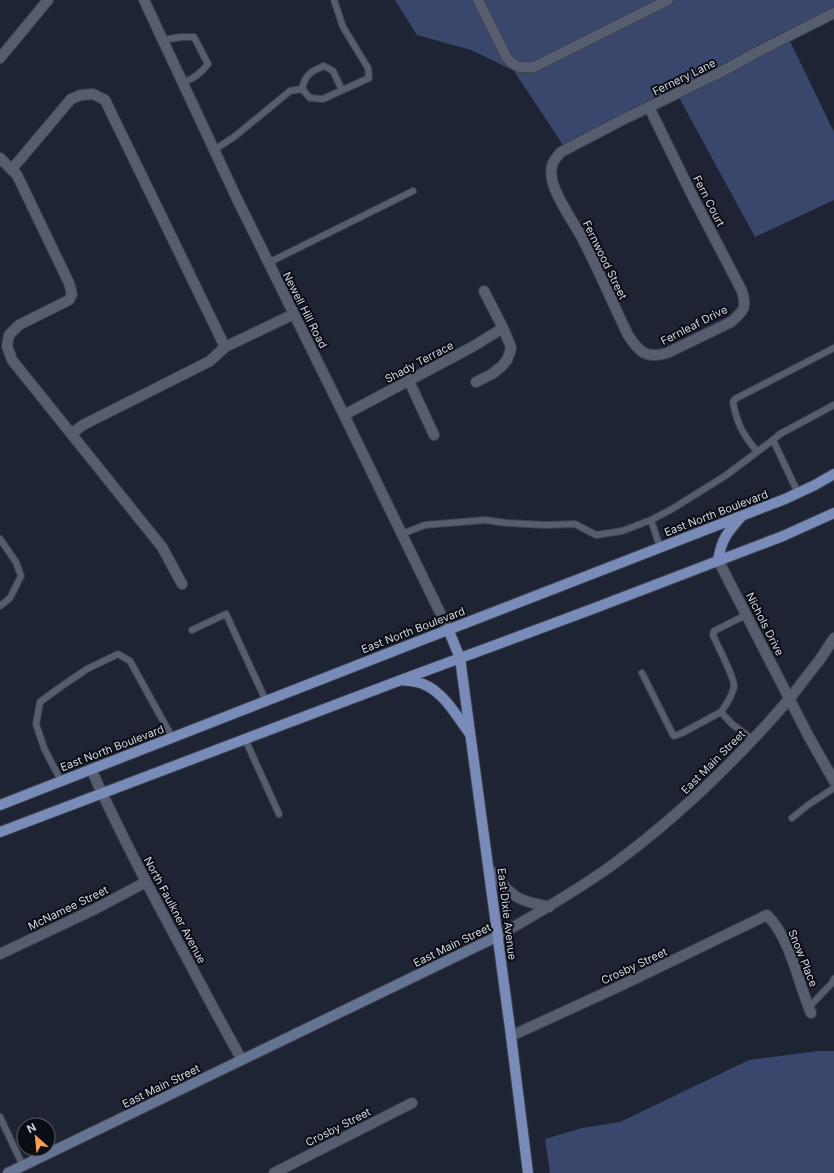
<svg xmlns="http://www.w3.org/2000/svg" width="834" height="1173" viewBox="0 0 834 1173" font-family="Inter,sans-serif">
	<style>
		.green { fill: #38476b }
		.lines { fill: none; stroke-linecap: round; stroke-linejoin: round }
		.service-casing { stroke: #3c414d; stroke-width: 8 }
		.minor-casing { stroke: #3c414d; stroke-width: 12 }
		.tertiary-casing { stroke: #3c414d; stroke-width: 12 }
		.secondary-casing { stroke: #3c414d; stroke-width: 12 }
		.primary-casing { stroke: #3c414d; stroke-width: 12 }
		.service { stroke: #555d6e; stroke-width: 6 }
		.minor { stroke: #555d6e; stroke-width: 10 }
		.tertiary { stroke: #555d6e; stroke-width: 10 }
		.secondary { stroke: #667494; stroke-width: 10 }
		.primary { stroke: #788bb9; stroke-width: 10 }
		.labels { text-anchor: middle; stroke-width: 4; stroke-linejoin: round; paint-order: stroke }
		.street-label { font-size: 11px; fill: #d1d6e0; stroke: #0b0d14 }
	</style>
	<rect width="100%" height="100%" fill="#1e2433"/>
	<!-- green -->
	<path class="green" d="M395,0H834V12L788,37L834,132V200L755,237L676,92L563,145L514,71L471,50L417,35Z
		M818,1051H834V1173H550L545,1139L582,1128L620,1122L749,1060Z"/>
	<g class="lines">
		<defs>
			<path id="service" d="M163,40L181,37H194L208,64C201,74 193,78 183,83
				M302,89C305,75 311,71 324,66L333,71L342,90
				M214,150L234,137L290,91L302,89L310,98L323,99L369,78L368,68L343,27L334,0
				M268,263L413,191
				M773,440L780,434L834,405
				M757,451C743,435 737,424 733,402L735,399L834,348
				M402,534L425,525L485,520L507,523L545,525L575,524L596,535L622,531L651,520
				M0,539L16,562L21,576L10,598L0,606
				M660,547L651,520L672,509L725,476L773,440L798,493
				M746,615L714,631L713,635C717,645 735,678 734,687C732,696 726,705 721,712L732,724L753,740
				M192,630L226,614L266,701
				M642,673L673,735L674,736L682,733L721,712
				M245,739L279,814
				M61,781L44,748L36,724L40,702L59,688L87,669L118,654L130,661L172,737
				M792,818L808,805L834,788
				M809,1007L832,983L834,979
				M0,1117L23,1166"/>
			<path id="minor" d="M144,0L238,201L344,415L448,629
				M478,0L507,58C516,68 521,68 534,67L668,0
				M0,58L48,0
				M649,107L694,199L742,291C747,309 744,310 731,322L667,353C646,359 639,352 628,335C612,302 598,268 581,236C573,222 554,194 552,179C550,166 552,162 561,152L624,119L719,73L763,49L834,13
				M0,158L17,175L69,283L72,294L69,300L19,325L9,335L7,346L12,360L162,547L182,584
				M12,169L71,99L81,95L93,94L105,100L225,347
				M409,381L434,435
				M476,382L492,374L502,366L507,360L510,352L511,347L503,328L484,291
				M344,415L472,347L503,328
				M71,434L83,425L210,361L225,347L294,314
				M790,698L821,658L834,638
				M91,769C115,822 142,875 170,927C194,971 217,1016 242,1060
				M0,954L95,909L146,882
				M511,1036L620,986L767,915C791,939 798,983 811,1013
				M274,1173L412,1103"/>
			<path id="tertiary" d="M718,560L809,737L834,781
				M489,869C498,879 507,892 519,898C528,903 539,904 549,907
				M498,936C536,914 575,892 611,866C678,817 736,761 790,698"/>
			<path id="secondary" d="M8,1173L498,936"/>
			<path id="primary" d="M718,560C722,538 727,533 741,517
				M448,629L460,658L511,1036L528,1173
				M401,680C408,681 416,681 423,684C444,692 457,717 470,734
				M0,805L427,638L785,499L815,485L834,474
				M0,832L401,680L587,611L783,536L834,513"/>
		</defs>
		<!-- service casing -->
		<use href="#service" class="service-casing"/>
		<!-- minor casing -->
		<use href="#minor" class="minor-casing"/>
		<!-- tertiary casing -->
		<use href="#tertiary" class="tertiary-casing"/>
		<!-- secondary casing -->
		<use href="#secondary" class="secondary-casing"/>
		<!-- primary casing -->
		<use href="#primary" class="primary-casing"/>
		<!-- service -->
		<use href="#service" class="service"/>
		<!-- minor -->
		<use href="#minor" class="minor"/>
		<!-- tertiary -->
		<use href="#tertiary" class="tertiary"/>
		<!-- secondary -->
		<use href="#secondary" class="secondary"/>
		<!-- primary -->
		<use href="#primary" class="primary"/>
	</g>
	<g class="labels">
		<!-- street labels -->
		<g class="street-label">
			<text transform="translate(684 77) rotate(-26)" y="4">Fernery Lane</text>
			<text transform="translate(709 201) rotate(63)" y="4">Fern Court</text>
			<text transform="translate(605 260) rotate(64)" y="4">Fernwood Street</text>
			<text transform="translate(305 310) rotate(63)" y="4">Newell Hill Road</text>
			<text transform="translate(694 325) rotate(-27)" y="4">Fernleaf Drive</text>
			<text transform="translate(419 362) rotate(-28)" y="4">Shady Terrace</text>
			<text transform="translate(716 513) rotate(-21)" y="4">East North Boulevard</text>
			<text transform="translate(765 624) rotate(63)" y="4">Nichols Drive</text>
			<text transform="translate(413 630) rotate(-21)" y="4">East North Boulevard</text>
			<text transform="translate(112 748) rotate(-21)" y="4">East North Boulevard</text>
			<text transform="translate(713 762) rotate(-45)" y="4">East Main Street</text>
			<text transform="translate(68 908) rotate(-26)" y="4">McNamee Street</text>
			<text transform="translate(175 910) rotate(62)" y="4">North Faulkner Avenue</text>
			<text transform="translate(507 914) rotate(83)" y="4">East Dixie Avenue</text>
			<text transform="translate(452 945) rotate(-26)" y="4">East Main Street</text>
			<text transform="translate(803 958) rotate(68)" y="4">Snow Place</text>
			<text transform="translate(634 966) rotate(-25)" y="4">Crosby Street</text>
			<text transform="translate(161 1086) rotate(-26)" y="4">East Main Street</text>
			<text transform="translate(338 1127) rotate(-27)" y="4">Crosby Street</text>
		</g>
	</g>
	<!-- north arrow -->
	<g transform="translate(36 1137) rotate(333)"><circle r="19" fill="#0b0d14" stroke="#5a5d66"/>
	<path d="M0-3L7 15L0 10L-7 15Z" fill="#fc9e52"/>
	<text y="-6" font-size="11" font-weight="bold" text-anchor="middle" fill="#d1d6e0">N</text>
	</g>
</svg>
